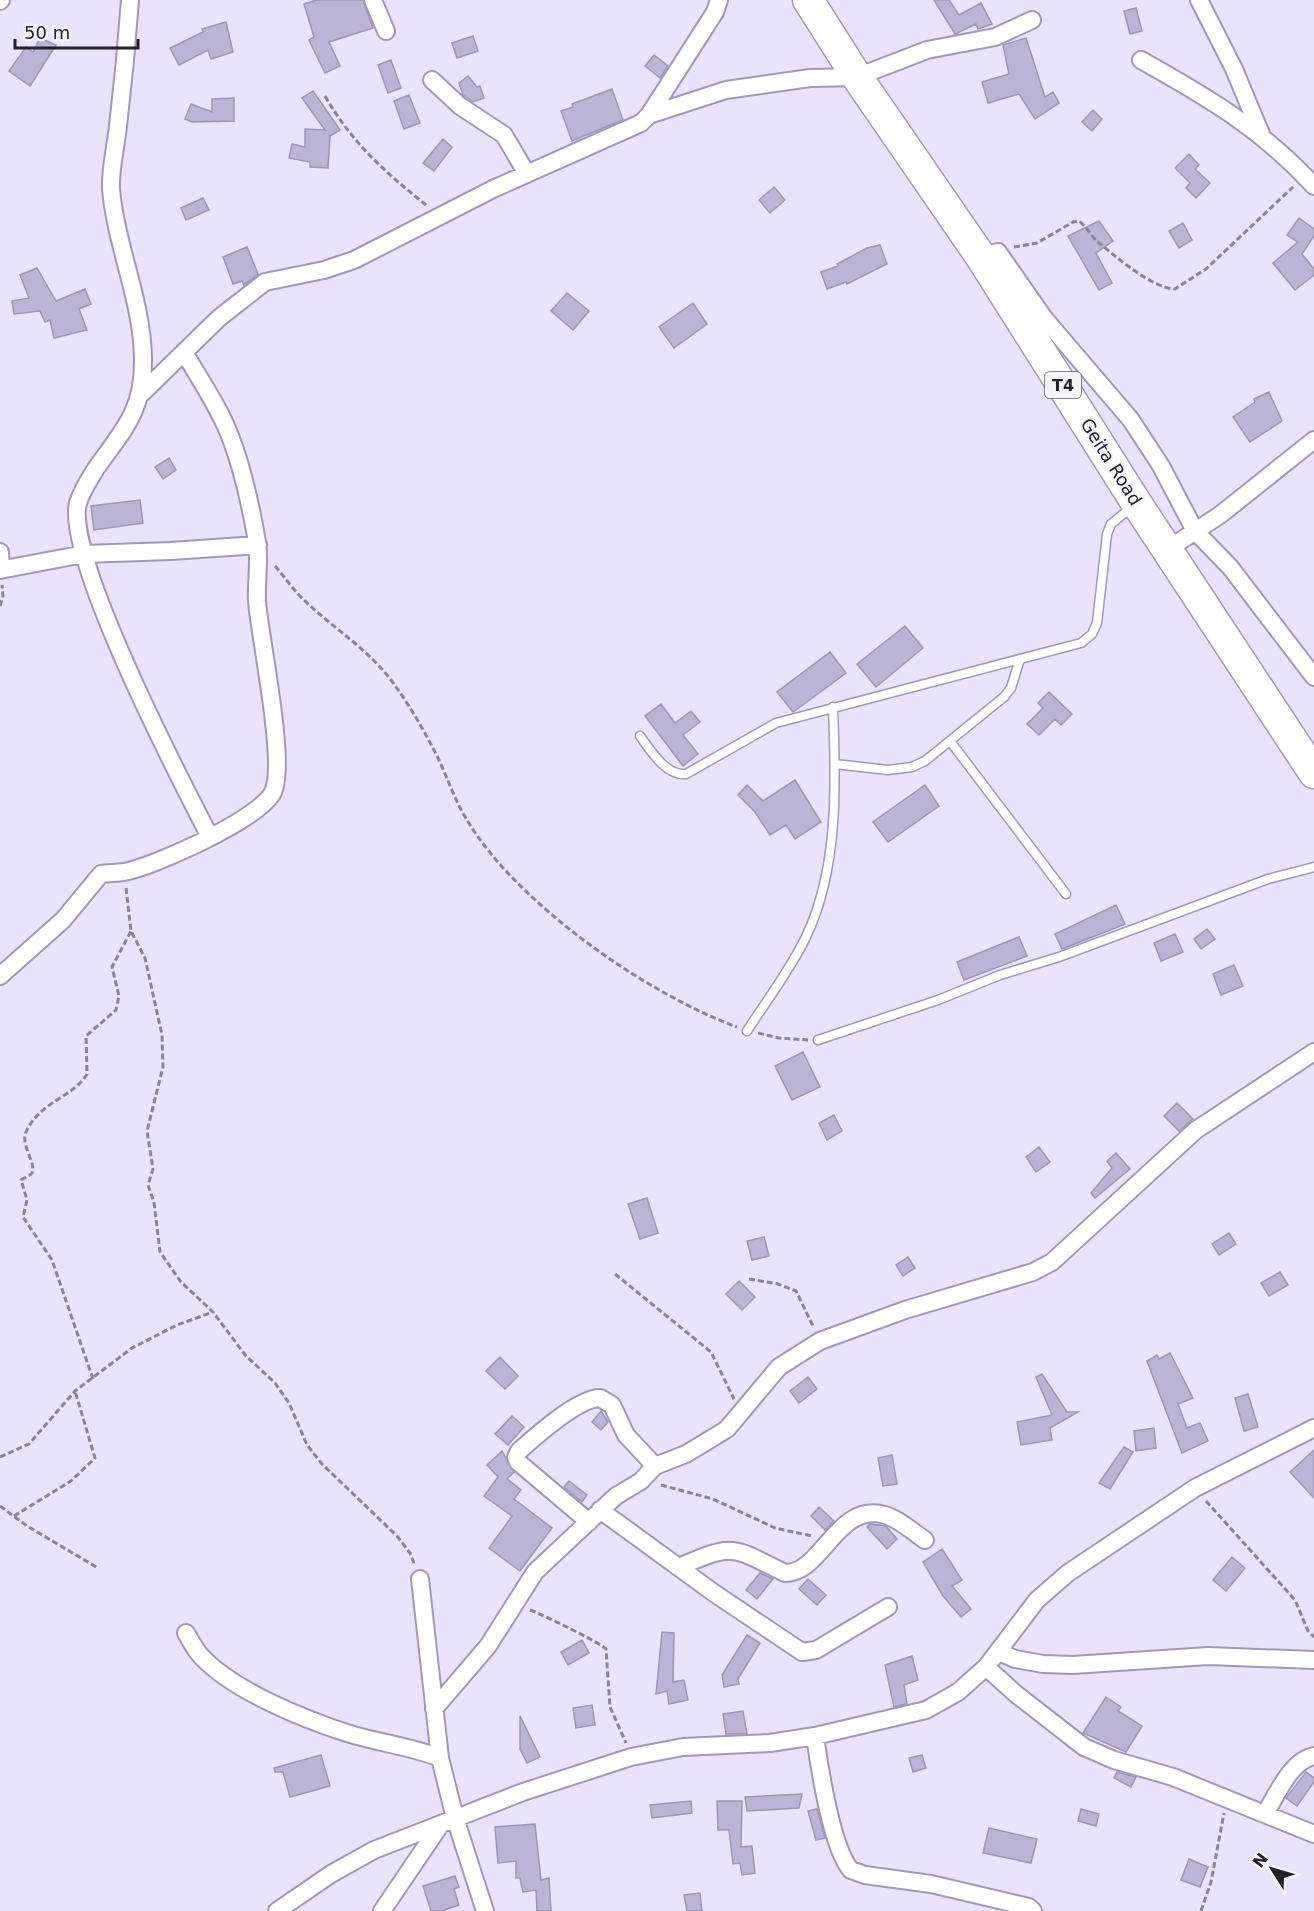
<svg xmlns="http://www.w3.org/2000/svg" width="1314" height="1911" viewBox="0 0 1314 1911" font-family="'DejaVu Sans',sans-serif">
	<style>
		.building { fill: #bbb4d4; stroke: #9e96b6; stroke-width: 1.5 }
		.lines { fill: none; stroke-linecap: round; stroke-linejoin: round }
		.lane-casing { stroke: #a398b7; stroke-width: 11 }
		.street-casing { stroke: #a398b7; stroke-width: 20 }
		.highway-casing { stroke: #a398b7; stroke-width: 33 }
		.path { stroke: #8a8497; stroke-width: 3; stroke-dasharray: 6 3; stroke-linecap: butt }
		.lane { stroke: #fff; stroke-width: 8 }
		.street { stroke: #fff; stroke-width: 16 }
		.highway { stroke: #fff; stroke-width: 30 }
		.labels { text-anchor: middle; stroke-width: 5; stroke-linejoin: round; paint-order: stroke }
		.shield { fill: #f6f3fa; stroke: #635f6a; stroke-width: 1.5 }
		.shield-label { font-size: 16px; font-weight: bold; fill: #24202c }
		.street-label { font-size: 18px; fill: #24202c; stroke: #f6f3fa }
	</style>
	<rect width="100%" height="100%" fill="#ebe2fd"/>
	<!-- building -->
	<path class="building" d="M316,0H363L373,28L329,42L340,66L325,73L309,40L314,37L304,4Z
		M934,0H949L959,15L981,3L992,24L978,29L976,24L955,34Z
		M1136,8L1142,31L1130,34L1124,11Z
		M226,22L233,52L211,59L208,50L179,65L170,48L203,32L202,29Z
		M473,36L478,51L457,58L452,43Z
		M40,38L56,45L30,86L9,71L26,47L33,52Z
		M1026,38L1045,97L1053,92L1059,103L1035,119L1019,94L988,103L982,82L1009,74L1003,45Z
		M654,55L668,66L660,78L645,66Z
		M391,60L401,88L388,93L378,65Z
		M468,76L477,87L480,86L484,98L473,102L463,95L459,83Z
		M612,89L623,120L572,141L561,111L573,107L572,104Z
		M313,91L340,130L330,136L328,168L310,167V162L289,158L292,144L305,147V129L325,130L302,98Z
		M409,95L420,123L404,129L394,101Z
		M234,98V121L192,122L185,119L191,104L212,112V99Z
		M1093,110L1102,119L1092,131L1082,122Z
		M443,139L452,147L434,171L423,163Z
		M1189,154L1199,165L1195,169L1210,183L1196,198L1186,188L1190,183L1175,168Z
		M774,187L785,200L770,213L759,200Z
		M203,198L209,210L186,220L181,208Z
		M1299,218L1314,229V236L1302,254L1314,269V275L1295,290L1273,263L1298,242L1287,235Z
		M1099,221L1113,241L1096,253L1112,283L1099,290L1068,236Z
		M1183,223L1192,240L1179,248L1169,231Z
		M880,245L887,264L847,284L846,282L827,289L821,272L838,266L837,264L867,248Z
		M247,247L258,274L244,285L242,281L233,284L223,257Z
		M37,268L56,301L85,289L91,304L79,309L87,330L54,338L50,320L45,322L40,311L14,314L12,301L29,298L20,275Z
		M567,293L589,311L573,330L551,311Z
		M693,303L707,324L674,348L659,327Z
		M1269,392L1282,421L1250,442L1233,417L1255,402L1254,399Z
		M169,458L176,470L163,479L155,467Z
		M140,500L143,523L94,530L91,506Z
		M905,626L923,648L876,687L857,664Z
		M830,652L846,673L793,712L777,692Z
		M1049,692L1072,714L1061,725L1055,719L1039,735L1027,724L1043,708L1038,703Z
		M661,704L675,723L691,711L700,722L683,735L698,754L683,766L645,716Z
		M795,780L821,822L795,839L786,825L770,835L755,812L738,795L747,785L763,801Z
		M925,785L939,806L888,842L873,822Z
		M1116,905L1125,924L1062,949L1055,934Z
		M1207,929L1215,939L1201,949L1194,939Z
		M1175,934L1183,952L1161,961L1154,943Z
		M1019,937L1027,956L964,980L957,962Z
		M1234,965L1243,986L1221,995L1213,974Z
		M803,1052L820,1087L792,1100L775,1066Z
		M1177,1103L1193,1119L1179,1131L1164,1116Z
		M834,1115L842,1131L827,1140L819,1123Z
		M1039,1147L1050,1162L1036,1172L1026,1157Z
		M1116,1153L1130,1169L1095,1198L1091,1193L1112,1168L1107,1161Z
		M647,1198L658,1233L640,1239L628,1204Z
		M1229,1233L1236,1244L1219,1255L1212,1244Z
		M764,1237L769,1256L752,1260L747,1241Z
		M908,1257L915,1268L903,1276L896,1265Z
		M1280,1272L1288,1285L1269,1296L1261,1283Z
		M739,1281L755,1297L742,1310L726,1294Z
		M1170,1353L1193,1398L1178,1404L1187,1428L1200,1423L1208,1441L1182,1453L1147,1361L1157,1355L1159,1359Z
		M500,1357L518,1376L505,1389L486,1371Z
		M1042,1374L1067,1412H1078L1050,1428L1052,1440L1021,1445L1017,1422L1052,1415L1036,1377Z
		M808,1377L817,1389L799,1403L790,1391Z
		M1248,1394L1258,1427L1244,1431L1235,1398Z
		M601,1411L608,1422L601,1430L592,1422Z
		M512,1416L524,1427L508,1445L495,1434Z
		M1154,1428L1156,1448L1136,1451L1134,1431Z
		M1124,1447L1133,1452L1110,1489L1099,1483Z
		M1314,1450V1498L1290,1472Z
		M502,1451L514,1472L507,1479L521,1490L514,1499L552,1528L520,1571L489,1548L512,1516L484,1496L498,1477L487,1465Z
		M892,1455L897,1484L883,1486L878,1458Z
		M569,1481L587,1495L582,1502L564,1487Z
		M819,1507L834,1521L825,1530L811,1516Z
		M870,1524L886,1526L897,1539L887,1549L867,1527Z
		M942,1549L962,1580L952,1586L971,1609L961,1617L943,1596L923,1562Z
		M1232,1557L1245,1568L1226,1591L1213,1580Z
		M760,1573L773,1579L757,1599L746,1590Z
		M808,1579L826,1595L817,1605L799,1589Z
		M662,1632L674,1633L673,1682L684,1680L688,1700L669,1704L667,1691L656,1694Z
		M747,1635L760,1643L738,1679L739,1684L724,1687L722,1675Z
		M582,1640L589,1653L568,1665L561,1652Z
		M912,1656L918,1680L904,1685L907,1704L894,1707L885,1665Z
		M1106,1697L1121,1707L1118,1711L1142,1726L1126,1752L1083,1733Z
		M592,1705L595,1725L576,1728L573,1708Z
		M743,1711L747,1734H726L723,1714Z
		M520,1716L540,1757L527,1763L520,1749Z
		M321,1755L330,1786L290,1797L283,1772H275L274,1768Z
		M922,1755L926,1768L913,1772L909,1758Z
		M1117,1772L1136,1777L1131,1787L1114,1778Z
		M1306,1772L1314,1778V1782L1297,1806L1286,1798Z
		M802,1794L799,1808L747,1811L745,1797Z
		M691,1801L692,1813L652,1818L650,1805Z
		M717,1801H742L741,1847L752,1846L755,1873L742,1875L740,1863L733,1864L729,1830H718Z
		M817,1809L825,1838L816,1840L808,1811Z
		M1081,1809L1099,1814L1096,1826L1078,1821Z
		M535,1824L541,1880L549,1878L551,1911H537L536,1890L523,1892L520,1878H516V1861L498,1863L495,1827Z
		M989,1828L1037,1839L1031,1863L983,1853Z
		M1189,1859L1208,1867L1200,1887L1181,1880Z
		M455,1876L459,1887L454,1889L459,1905L442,1911H431L423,1886Z
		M700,1893L702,1911H687L684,1895Z"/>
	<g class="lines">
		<defs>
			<path id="lane" d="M640,736C651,751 666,776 686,774L776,723L1081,643L1092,634L1097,623L1107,534L1111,524L1132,507
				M950,741L1066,894
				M835,764L888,770L912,767L925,761L1004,697L1011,688L1020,659
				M747,1031C767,1000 790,970 806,937C839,868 836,782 833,707
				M818,1040L938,1000L1000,975L1059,957L1268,879L1314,867"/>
			<path id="street" d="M130,0C127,42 123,84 118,126C116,146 110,169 111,189C116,246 142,300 143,358C144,409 125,428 97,467C90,478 82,490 78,503C64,556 181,781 210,837
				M373,0L386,31
				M1199,0L1234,69L1261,134
				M0,1L1,0
				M1141,60C1207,97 1262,129 1314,186
				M432,80L460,106L504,135L527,174
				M649,115L726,90L810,78L857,77L927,50L995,37L1032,20
				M981,257L998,252L1044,318L1131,420L1161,466L1195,531L1230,567L1314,677
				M140,395L219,318L265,282L324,270L354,260L493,189L641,123L649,115L715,12L719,0
				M1168,549L1220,515L1314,440
				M0,552L1,570
				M0,570L84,554L171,551L258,545
				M0,976L63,920L101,874C109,873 116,873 124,872C155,866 255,821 272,794C288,768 260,640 257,601C256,582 260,561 257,542C251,507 243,469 230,436C219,407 200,380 184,352
				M600,1510L714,1593L802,1652L816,1650L888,1607
				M589,1522L518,1462L516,1457L519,1451C536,1436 578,1398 600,1398L612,1405L626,1435L655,1466
				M679,1567C736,1542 731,1547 785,1573C822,1574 837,1501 885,1515C899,1519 913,1532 925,1540
				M420,1579L440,1758L455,1818L485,1911
				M186,1633C191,1641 195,1650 201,1656C232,1690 303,1719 347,1733C378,1743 410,1746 440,1758
				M999,1652L1015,1659L1043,1664L1073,1665L1208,1656L1314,1660
				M986,1667L1016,1694L1084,1747L1114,1760L1173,1777L1314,1834
				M434,1709L488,1646L535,1572L616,1496L641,1481L655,1466L686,1454L727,1429L779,1367L820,1341L905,1310L1033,1272L1052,1262L1196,1130L1314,1052
				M815,1736C819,1765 832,1850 851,1870L865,1875L931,1884L1029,1907L1033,1911
				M1265,1814C1276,1796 1291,1760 1314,1756
				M277,1911L331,1874L374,1850L523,1792L631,1757L683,1747L770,1743L815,1736L926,1710L958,1692L986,1667L1037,1600L1068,1573L1195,1488L1314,1428
				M382,1911L441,1824"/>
			<path id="highway" d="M808,0L857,77L981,257L1137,504L1314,773"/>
		</defs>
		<!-- lane casing -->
		<use href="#lane" class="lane-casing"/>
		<!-- street casing -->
		<use href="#street" class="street-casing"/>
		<!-- highway casing -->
		<use href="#highway" class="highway-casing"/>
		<!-- path -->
		<path class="path" d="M325,96C352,143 385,172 426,205
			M1014,247L1037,243L1073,222L1079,221C1087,227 1091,236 1098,242C1116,257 1152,288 1175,289L1206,269L1293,187
			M275,566C283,575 290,585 298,594C328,625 365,646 391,680C409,704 425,732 438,758C448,779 455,801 467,820C517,904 647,994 737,1027
			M0,606L3,596L2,585
			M126,888L131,931L145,958L162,1035L163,1067L147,1131L153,1169L148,1185L154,1202L160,1252L181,1282L213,1312L246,1356L275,1383L289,1403L307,1445L322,1464L397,1536L410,1553L415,1566
			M758,1033L779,1038L808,1040
			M615,1274L711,1352L734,1399
			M749,1279L778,1284L796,1291L813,1326
			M93,1379L52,1260L23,1217L27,1200L21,1180C24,1178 30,1176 32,1173C37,1165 20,1144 26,1132C40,1101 74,1097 87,1074L86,1036L116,1010L119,996L112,967L131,931
			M0,1457L29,1444L75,1391L132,1348L177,1325L213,1312
			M661,1485L713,1499L775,1528L812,1536
			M1206,1501L1295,1600L1308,1631L1314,1637
			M0,1506L27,1526L98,1568
			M14,1516L71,1481L95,1458L75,1391
			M530,1610C539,1613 601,1643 606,1649L610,1707L626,1743
			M1201,1911L1211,1882L1224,1813"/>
		<!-- lane -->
		<use href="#lane" class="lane"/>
		<!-- street -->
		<use href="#street" class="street"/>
		<!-- highway -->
		<use href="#highway" class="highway"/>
	</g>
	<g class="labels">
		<!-- shield labels -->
		<rect class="shield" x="1045" y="372" width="36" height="26" rx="4.5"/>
		<g class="shield-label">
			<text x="1063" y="391">T4</text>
		</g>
		<!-- street labels -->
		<g class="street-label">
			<text transform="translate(1111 462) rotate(58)" y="6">Geita Road</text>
		</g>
	</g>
	<!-- north arrow -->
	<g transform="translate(1272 1869) rotate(307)" stroke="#f6f3fa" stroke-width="4.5" paint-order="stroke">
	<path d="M0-4.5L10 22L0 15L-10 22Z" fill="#24202c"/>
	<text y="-9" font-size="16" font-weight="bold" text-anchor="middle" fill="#24202c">N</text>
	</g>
	<!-- scale -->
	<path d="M15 39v9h123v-9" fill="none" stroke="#24202c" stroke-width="3"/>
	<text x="24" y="39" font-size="18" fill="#24202c" stroke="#f6f3fa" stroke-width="4.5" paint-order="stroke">50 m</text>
</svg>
